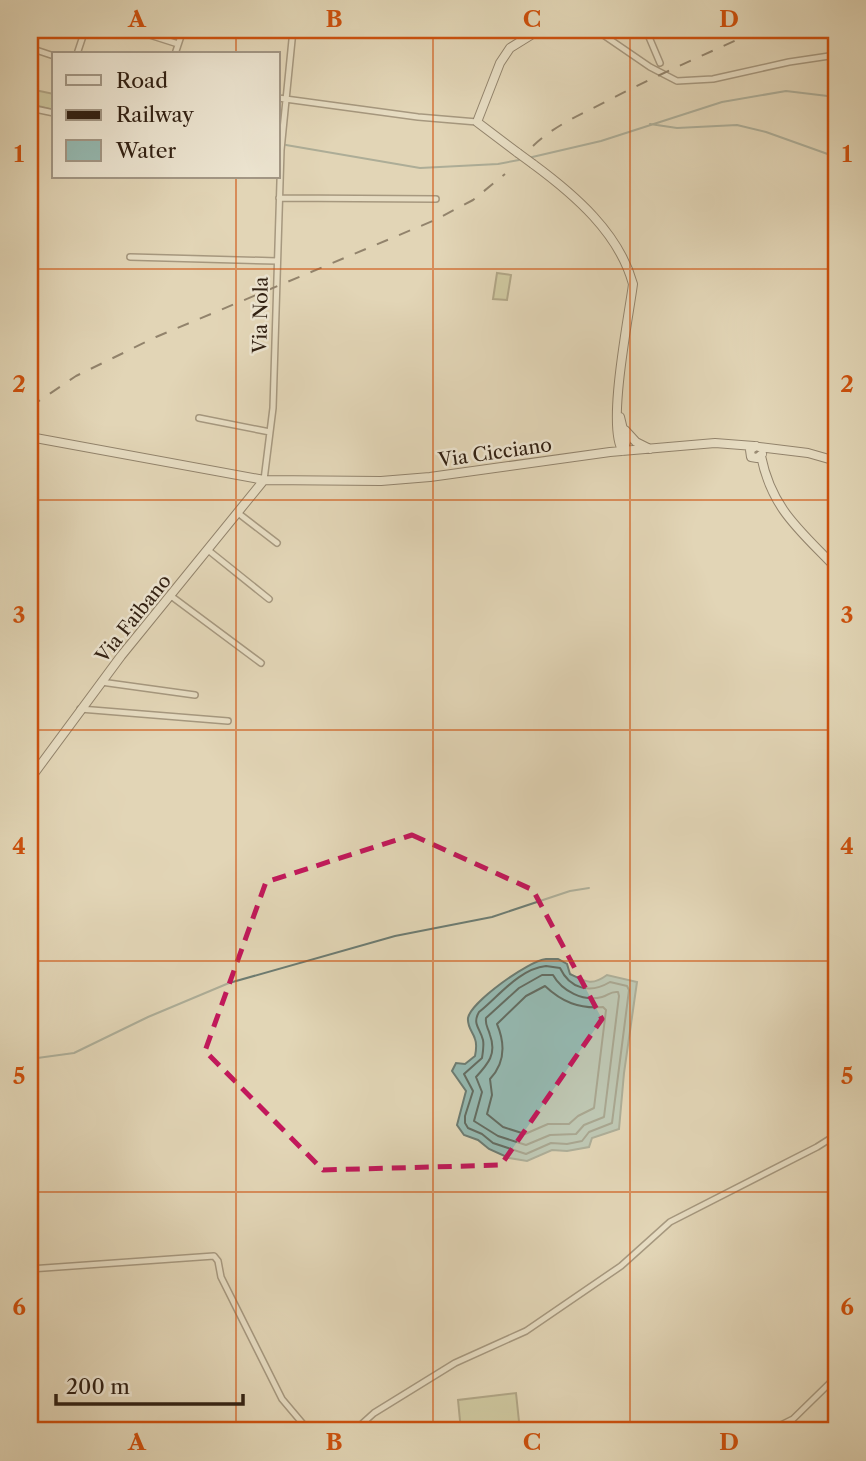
<svg xmlns="http://www.w3.org/2000/svg" width="866" height="1461" viewBox="0 0 866 1461" font-family="'Libre Caslon Text',serif">
	<style>
		.green { fill: #babc89; stroke: #766e4e; stroke-width: 2 }
		.water { fill: #95b9b1; stroke: #6d7c72; stroke-width: 2 }
		.lines { fill: none; stroke-linecap: round; stroke-linejoin: round }
		.shore { stroke: #646d62; stroke-width: 2 }
		.stream { stroke: #6d7c72; stroke-width: 2 }
		.street-casing { stroke: #5e4e3c; stroke-width: 8 }
		.secondary-casing { stroke: #322113; stroke-width: 10 }
		.street { stroke: #ece4d0; stroke-width: 5 }
		.secondary { stroke: #ece4d0; stroke-width: 8 }
		.rail { stroke: #322113; stroke-width: 2; stroke-dasharray: 12 12; stroke-linecap: butt }
		.secondary-bridge-casing { stroke: #322113; stroke-width: 10; stroke-linecap: butt }
		.secondary-bridge { stroke: #ece4d0; stroke-width: 8 }
		.marked { fill: none; stroke: #c2185b; stroke-width: 5; stroke-dasharray: 14 9; stroke-linejoin: round }
		.grid { fill: none; stroke: #cd510d; stroke-width: 2; stroke-opacity: 0.55 }
		.labels { text-anchor: middle; stroke-width: 5; stroke-linejoin: round; paint-order: stroke }
		.street-label { font-size: 19px; fill: #322113; stroke: #ece4d0 }
		.neatline { fill: none; stroke: #cd510d; stroke-width: 2.5 }
		.grid-label { font-size: 23px; text-anchor: middle; font-weight: bold; fill: #cd510d }
	</style>
	<rect width="100%" height="100%" fill="#e2d6b6"/>
	<filter id="stains"><feTurbulence type="fractalNoise" baseFrequency=".00286" numOctaves="4"/><feColorMatrix values="0 0 0 0 .2 0 0 0 0 .09 0 0 0 0 .02 0 0 0 .5 -.17"/></filter>
	<radialGradient id="worn" r=".72"><stop offset=".6" stop-color="#630" stop-opacity="0"/><stop offset="1" stop-color="#630" stop-opacity=".3"/></radialGradient>
	<!-- green -->
	<path class="green" d="M30,89L54,94V110L30,104Z
		M497,273L511,275L507,300L493,299Z
		M516,1393L520,1431H461L458,1400Z"/>
	<!-- water -->
	<path class="water" d="M546,959H558L567,964L570,974C586,982 592,986 607,975L637,982L624,1073L619,1129L592,1138L589,1147L567,1151L552,1150L527,1161L509,1158L489,1149L478,1140L464,1135L457,1125L466,1091L452,1071L456,1063L465,1064L475,1056C476,1051 477,1044 475,1039C473,1032 467,1027 468,1018C471,1002 528,961 546,959Z"/>
	<g class="lines">
		<!-- shore -->
		<path class="shore" d="M546,966L560,968C570,989 590,994 610,982L627,986L629,990L612,1123L589,1132L582,1141L567,1144L551,1143L526,1154L493,1143L482,1134L468,1128L465,1123V1116L473,1091L464,1074L482,1058C483,1052 484,1045 483,1040C480,1028 472,1024 479,1012C499,996 519,969 546,966Z
			M542,975H553C562,991 583,1002 602,997C609,995 610,991 618,992L619,996L604,1117L584,1125L576,1134L550,1135L526,1145L498,1136L474,1121L482,1092L476,1077C488,1064 497,1054 490,1035C488,1027 485,1026 486,1018L519,988Z
			M545,986C562,1002 579,1009 603,1007L606,1010L594,1108L578,1116L569,1124H548L525,1134L503,1127L487,1114L492,1095L490,1079C505,1063 505,1043 497,1024L526,996Z"/>
		<!-- stream -->
		<path class="stream" d="M650,124L677,128L737,125L766,132L836,157
			M286,145L420,168L498,164L519,160
			M528,158L601,141L722,102L786,91L836,97
			M30,1059L74,1053L148,1017L229,983L395,936L492,917L570,891L589,888"/>
		<defs>
			<path id="street" d="M134,30L178,44
				M596,30L650,67L677,81L713,79L789,62L836,55
				M646,30L660,63
				M30,48L54,56
				M77,54L85,30
				M175,54L183,30
				M278,98L418,117L477,122
				M30,108L54,113
				M279,198L436,199
				M130,257L277,261
				M199,418L270,432
				M264,480L273,408L281,150L293,30
				M238,513L277,543
				M208,550L269,599
				M171,596L261,663
				M101,682L195,695
				M80,709L228,721
				M30,1269L214,1256L218,1261L221,1277L282,1399L309,1431
				M354,1431L374,1413L455,1363L526,1331L621,1266L670,1222L817,1147L836,1135
				M769,1431L793,1419L836,1377"/>
			<path id="secondary" d="M518,153L477,122L500,63L510,48L539,30
				M533,164C575,195 619,233 633,284C629,316 606,429 623,451
				M620,417L626,442L623,451
				M625,430L636,442L650,449
				M30,437L264,480L381,481L430,477L610,452L715,443L754,446
				M756,446L750,450L751,457L757,458L762,454
				M759,447L808,453L836,461
				M761,456C772,510 801,531 836,568
				M30,779L121,656L264,480"/>
		</defs>
		<!-- street casing -->
		<use href="#street" class="street-casing"/>
		<!-- secondary casing -->
		<use href="#secondary" class="secondary-casing"/>
		<!-- street -->
		<use href="#street" class="street"/>
		<!-- secondary -->
		<use href="#secondary" class="secondary"/>
		<!-- rail -->
		<path class="rail" d="M533,146C555,125 580,115 607,101C657,75 708,53 759,30
			M30,407L76,376L156,337L435,220L473,200L505,174"/>
		<defs>
			<path id="secondary-bridge" d="M518,153L533,164"/>
		</defs>
		<!-- secondary-bridge casing -->
		<use href="#secondary-bridge" class="secondary-bridge-casing"/>
		<!-- secondary-bridge -->
		<use href="#secondary-bridge" class="secondary-bridge"/>
	</g>
	<!-- marked area -->
	<path d="M0 0H866V1461H0ZM412,835L533,890L602,1019L501,1165L323,1170L205,1051L266,882Z" fill="#e2d6b6" fill-opacity=".55" fill-rule="evenodd"/>
	<path class="marked" d="M412,835L533,890L602,1019L501,1165L323,1170L205,1051L266,882Z"/>
	<!-- grid -->
	<path class="grid" d="M236,30V54M433,30V1431M630,30V1431M236,177V1431M30,269H836M30,500H836M30,730H836M30,961H836M30,1192H836"/>
	<g class="labels">
		<!-- street labels -->
		<g class="street-label">
			<text transform="translate(260 315) rotate(-89)" y="7">Via Nola</text>
			<text transform="translate(495 452) rotate(-8)" y="7">Via Cicciano</text>
			<text transform="translate(133 618) rotate(-51)" y="7">Via Faibano</text>
		</g>
	</g>
	<!-- margin -->
	<rect width="866" height="1461" fill="none" stroke="#e2d6b6" stroke-width="77"/>
	<!-- legend -->
	<rect x="52" y="52" width="228" height="126" fill="#ece4d0" stroke="#a29684" stroke-width="2"/>
	<rect x="66" y="75" width="35" height="10" fill="#ece4d0" stroke="#a29684" stroke-width="2"/>
	<text x="116" y="88" font-size="21" fill="#322113">Road</text>
	<rect x="66" y="110" width="35" height="10" fill="#322113" stroke="#a29684" stroke-width="2"/>
	<text x="116" y="122" font-size="21" fill="#322113">Railway</text>
	<rect x="66" y="140" width="35" height="21" fill="#95b9b1" stroke="#a29684" stroke-width="2"/>
	<text x="116" y="158" font-size="21" fill="#322113">Water</text>
	<!-- scale -->
	<path d="M56 1394v10h187v-10" fill="none" stroke="#322113" stroke-width="3.5"/>
	<text x="66" y="1394" font-size="21" fill="#322113" stroke="#ece4d0" stroke-width="5" paint-order="stroke">200 m</text>
	<rect x="38" y="38" width="790" height="1384" class="neatline"/>
	<g class="grid-label">
		<text x="137" y="27">A</text>
		<text x="334" y="27">B</text>
		<text x="532" y="27">C</text>
		<text x="729" y="27">D</text>
		<text x="19" y="162">1</text>
		<text x="847" y="162">1</text>
		<text x="19" y="392">2</text>
		<text x="847" y="392">2</text>
		<text x="19" y="623">3</text>
		<text x="847" y="623">3</text>
		<text x="19" y="854">4</text>
		<text x="847" y="854">4</text>
		<text x="19" y="1084">5</text>
		<text x="847" y="1084">5</text>
		<text x="19" y="1315">6</text>
		<text x="847" y="1315">6</text>
		<text x="137" y="1450">A</text>
		<text x="334" y="1450">B</text>
		<text x="532" y="1450">C</text>
		<text x="729" y="1450">D</text>
	</g>
	<rect width="100%" height="100%" filter="url(#stains)"/>
	<rect width="100%" height="100%" fill="url(#worn)"/>
</svg>
